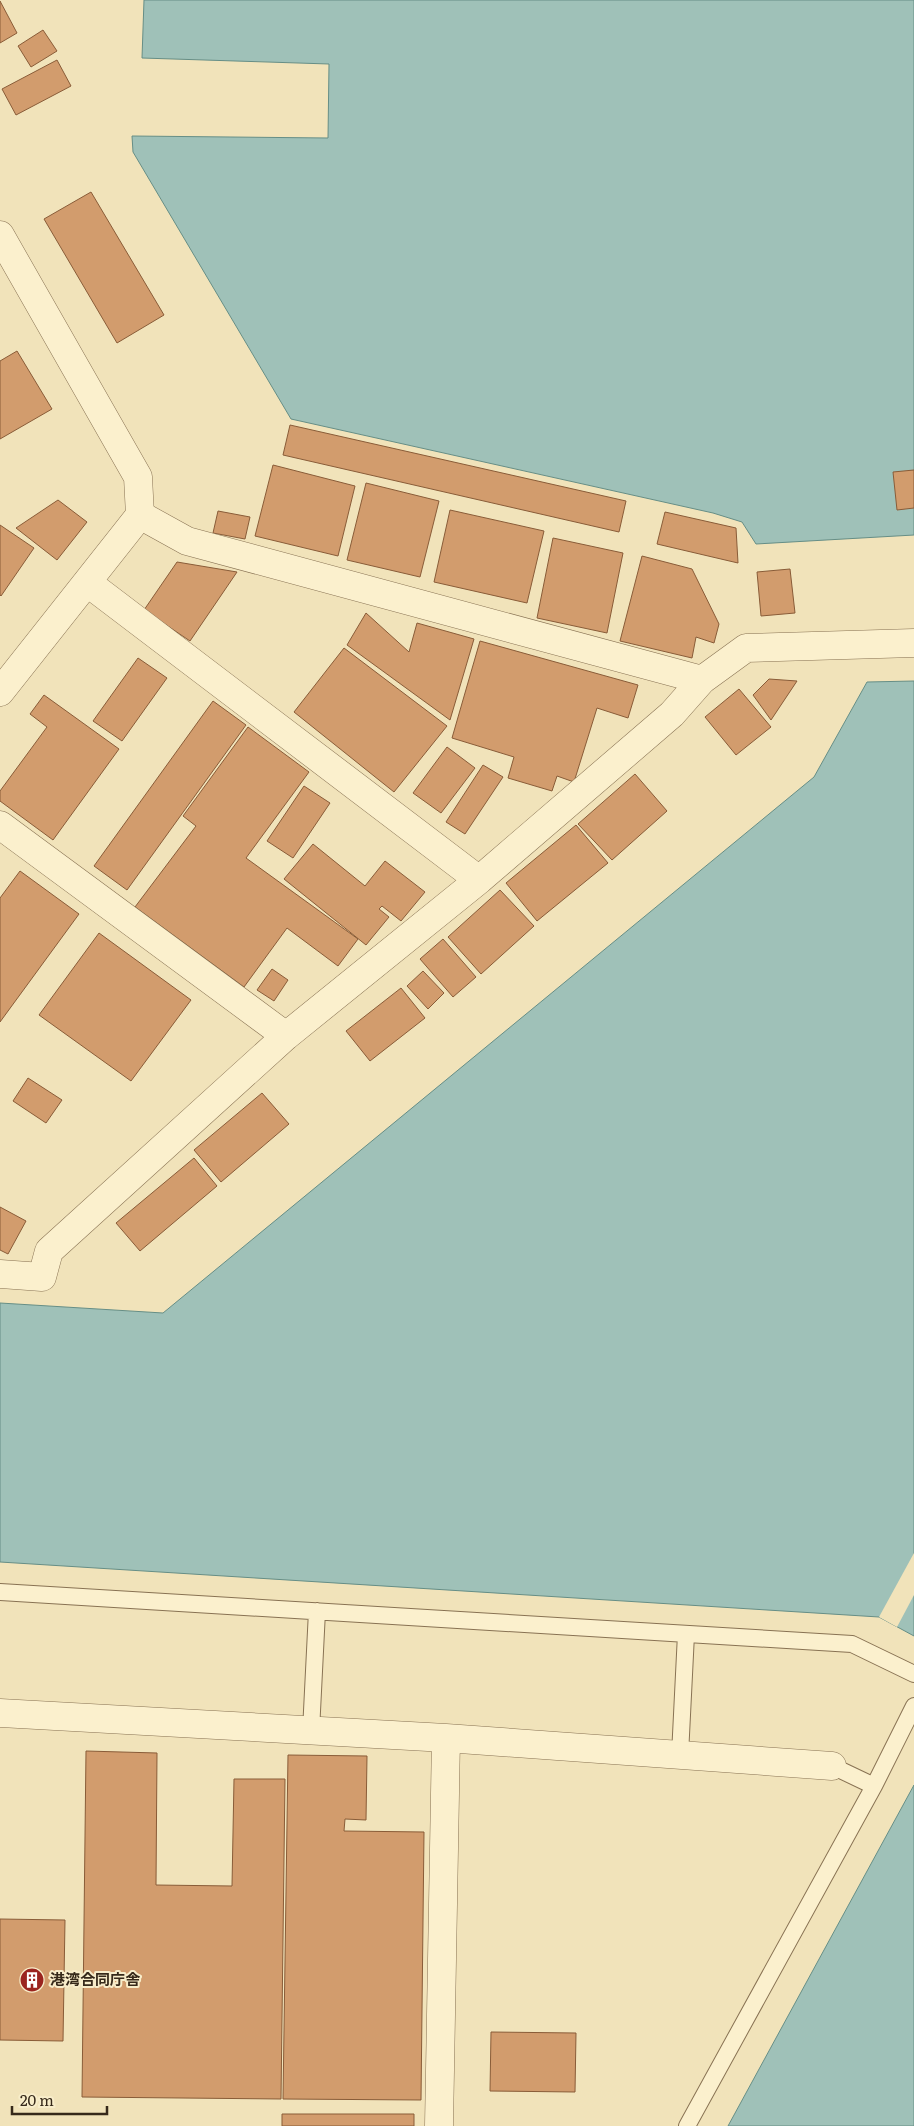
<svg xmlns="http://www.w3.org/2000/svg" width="914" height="2126" viewBox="0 0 914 2126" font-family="Literata,'Noto Sans JP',serif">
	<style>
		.water { fill: #9fc1b8; stroke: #668e86 }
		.pier { fill: #f1e3ba }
		.building { fill: #d29c6d; stroke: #895c38 }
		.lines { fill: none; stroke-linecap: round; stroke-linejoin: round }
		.service-casing { stroke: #887253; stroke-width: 18 }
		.minor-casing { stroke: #887253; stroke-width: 29 }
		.tertiary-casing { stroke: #887253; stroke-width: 29 }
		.service { stroke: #fbf0cd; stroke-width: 16 }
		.minor { stroke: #fbf0cd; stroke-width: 28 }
		.tertiary { stroke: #fbf0cd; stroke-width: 28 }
		.labels { text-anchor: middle; stroke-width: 4; stroke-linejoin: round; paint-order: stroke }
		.poi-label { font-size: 15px; font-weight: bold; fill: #36291a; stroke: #f8edca; text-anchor: start }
	</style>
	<rect width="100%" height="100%" fill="#f1e3ba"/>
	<!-- water -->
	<path class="water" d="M144,0H914V535L756,544L742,522L713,513L291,419L133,152L132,136L328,138L329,64L142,58Z
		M914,681V1636L879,1617L0,1562V1303L163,1313L814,777L867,682Z
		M914,1785V2126H728Z"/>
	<!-- pier -->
	<path class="pier" d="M914,1553V1595L897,1627L879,1617Z"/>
	<!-- building -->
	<path class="building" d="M0,1L17,33L0,43Z
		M43,30L57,51L31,67L18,46Z
		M57,60L71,86L16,115L2,89Z
		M91,192L164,315L117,343L44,219Z
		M17,351L52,409L0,439V361Z
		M290,425L626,501L619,532L283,455Z
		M273,465L355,486L338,556L255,536Z
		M914,470V508L897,510L893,472Z
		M366,483L439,501L420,577L347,560Z
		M58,500L87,522L57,560L16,528Z
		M450,510L544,531L527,603L434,582Z
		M218,511L250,517L245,539L213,533Z
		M665,512L736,528L738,563L657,544Z
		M0,525L34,548L1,596L0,595Z
		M553,538L623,553L607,633L537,618Z
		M642,556L692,569L719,624L714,643L696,637L692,658L620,641Z
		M177,562L237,572L190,641L144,610Z
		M790,569L795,613L761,616L757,572Z
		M366,613L409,652L417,623L474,639L450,720L347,645Z
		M480,641L638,685L628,718L597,708L574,782L557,776L552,791L508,778L514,757L452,738Z
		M344,648L447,726L394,792L294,712Z
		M138,658L167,678L122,741L93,721Z
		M769,679L797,681L771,720L753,695Z
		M739,689L771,727L736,755L705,717Z
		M44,695L119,749L53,840L0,801V791L47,727L30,714Z
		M213,701L246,725L127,890L94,866Z
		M248,727L309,772L246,858L358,939L338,966L287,928L244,987L135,907L196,826L183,816Z
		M447,747L475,768L441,813L413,793Z
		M483,765L503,777L465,834L446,822Z
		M635,774L667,811L612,860L578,824Z
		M304,786L330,803L293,858L267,841Z
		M576,825L608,863L537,921L506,883Z
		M313,844L365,886L385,861L425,892L401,921L382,906L379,909L389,917L366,945L284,879Z
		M20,871L79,914L0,1022V898Z
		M500,890L534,926L481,974L448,937Z
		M99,933L191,1000L131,1081L39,1015Z
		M443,939L476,977L453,997L420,959Z
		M272,969L288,980L274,1001L257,990Z
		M423,971L444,993L428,1009L407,986Z
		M401,988L425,1018L370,1061L346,1031Z
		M28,1078L62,1100L46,1123L13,1101Z
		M262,1093L289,1124L221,1182L194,1150Z
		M194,1158L217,1186L140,1251L116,1223Z
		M0,1207L26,1221L8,1254L0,1250Z
		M86,1751L157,1753L156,1885L232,1886L234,1779H285L281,2099L82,2097Z
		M288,1755L367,1756L366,1820L345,1819L344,1831L424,1832L421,2100L283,2099Z
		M0,1919L65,1920L63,2041L0,2040Z
		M491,2032L576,2033L575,2092L490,2091Z
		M282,2114H414V2126H282Z"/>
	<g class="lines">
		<defs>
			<path id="service" d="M0,1592L852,1644L914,1674
				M311,1731L317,1611
				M680,1755L686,1634
				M874,1786L914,1706
				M687,2126L874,1786L832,1766"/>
			<path id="minor" d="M140,515L187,541L702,680
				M88,583L479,880
				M0,825L286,1036
				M0,1274L42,1277L49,1251L286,1036L479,880L672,714L702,680L746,648L914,643"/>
			<path id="tertiary" d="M0,235L138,477L140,515L0,692
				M0,1713L446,1738L832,1766
				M439,2126L446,1738"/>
		</defs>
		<!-- service casing -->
		<use href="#service" class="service-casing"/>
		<!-- minor casing -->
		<use href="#minor" class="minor-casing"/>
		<!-- tertiary casing -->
		<use href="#tertiary" class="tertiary-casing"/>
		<!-- service -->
		<use href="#service" class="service"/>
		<!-- minor -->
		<use href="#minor" class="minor"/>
		<!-- tertiary -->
		<use href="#tertiary" class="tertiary"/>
	</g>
	<!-- icons -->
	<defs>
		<symbol id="building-disc" viewBox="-11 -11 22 22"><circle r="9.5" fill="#9b241f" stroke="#f8edca"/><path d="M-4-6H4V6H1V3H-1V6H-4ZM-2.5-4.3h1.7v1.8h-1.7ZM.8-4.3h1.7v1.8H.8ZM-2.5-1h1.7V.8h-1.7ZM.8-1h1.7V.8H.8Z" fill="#fff"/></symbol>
	</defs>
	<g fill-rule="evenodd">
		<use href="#building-disc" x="18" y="1966" width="28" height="28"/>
	</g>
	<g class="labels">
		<!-- poi labels -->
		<g class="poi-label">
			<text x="50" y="1985">港湾合同庁舎</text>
		</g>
	</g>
	<!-- scale -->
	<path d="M12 2106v8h95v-8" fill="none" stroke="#36291a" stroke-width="2.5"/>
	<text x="20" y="2106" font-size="15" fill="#36291a" stroke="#f8edca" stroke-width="4" paint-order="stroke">20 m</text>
</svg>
